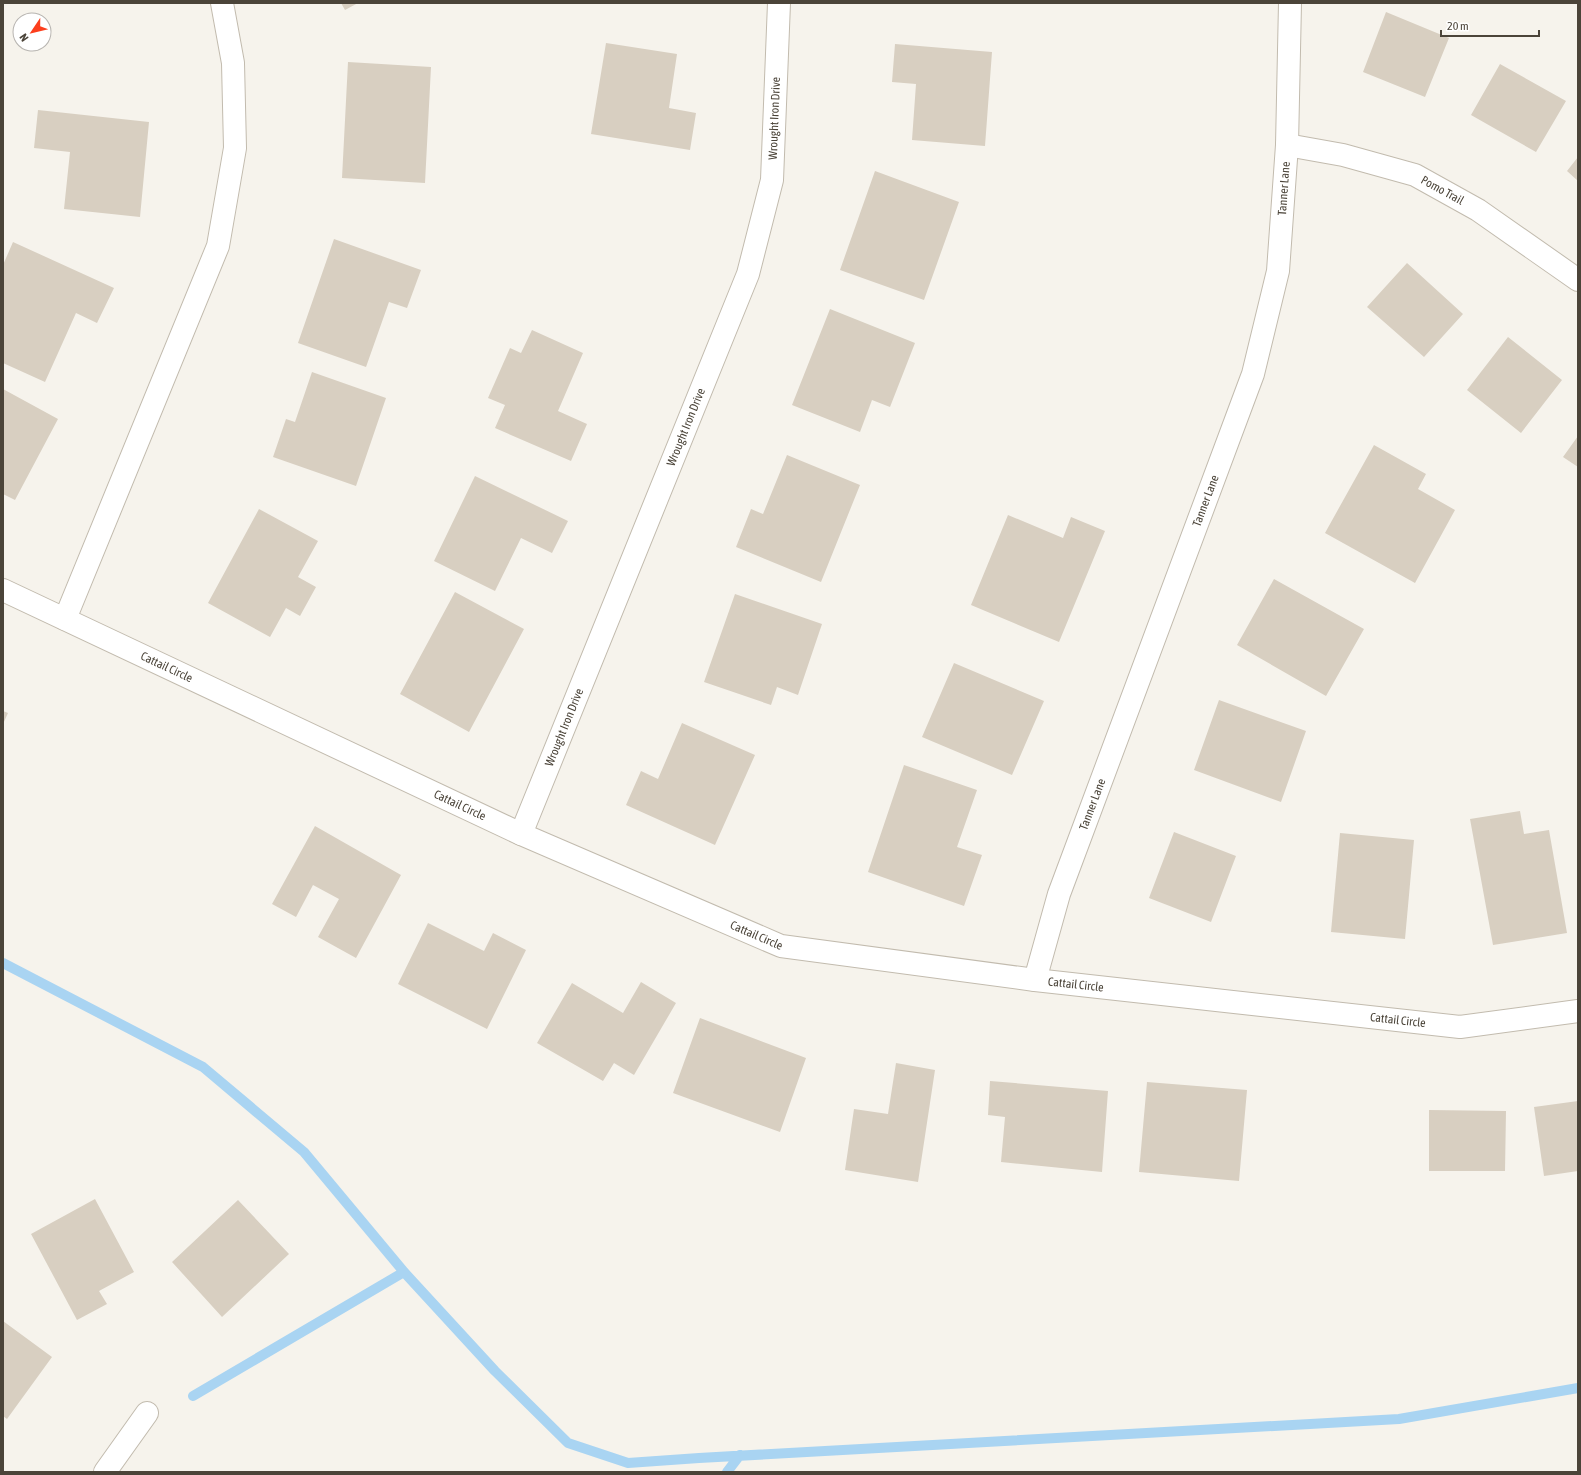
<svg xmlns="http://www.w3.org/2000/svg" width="1581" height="1475" viewBox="0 0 1581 1475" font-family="'Asap Condensed',sans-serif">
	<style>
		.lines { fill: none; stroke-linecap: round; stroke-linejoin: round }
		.stream { stroke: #a9d4f2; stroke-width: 10 }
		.building { fill: #d8cfc1 }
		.street-casing { stroke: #c2bbae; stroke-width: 24 }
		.street { stroke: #fff; stroke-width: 22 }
		.labels { text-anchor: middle; stroke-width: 3; stroke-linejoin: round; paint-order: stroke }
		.street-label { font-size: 12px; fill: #4b4439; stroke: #fff }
	</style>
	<rect width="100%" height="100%" fill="#f6f3ec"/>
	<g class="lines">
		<!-- stream -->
		<path class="stream" d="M3,963L203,1067L304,1152L404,1272L495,1371L568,1443L628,1463L699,1458L1399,1419L1578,1388
			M193,1396L404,1272
			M727,1472L740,1455"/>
	</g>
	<!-- building -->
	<path class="building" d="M341,3H358L345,10Z
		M1386,12L1449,38L1425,97L1363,72Z
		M606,43L677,54L669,108L696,113L690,150L591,134Z
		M895,44L992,52L985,146L912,140L916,84L892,82Z
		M348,62L431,67L425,183L342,178Z
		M1500,64L1566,101L1536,152L1471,115Z
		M38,110L149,122L140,217L64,209L70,152L34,148Z
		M1578,157V181L1567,171Z
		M875,171L959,202L924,300L840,270Z
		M334,239L421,270L407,308L389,302L366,367L298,343Z
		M13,242L114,288L97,323L76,313L45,382L3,363V265Z
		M1407,263L1463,314L1424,357L1367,307Z
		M830,309L915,343L890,407L872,400L860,432L792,405Z
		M532,330L583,353L558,411L587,424L571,461L495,428L505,405L488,398L510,348L521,353Z
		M1508,337L1562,380L1521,433L1467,390Z
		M312,372L386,398L356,486L273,457L286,419L295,422Z
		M3,389L58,419L15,500L3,494Z
		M1578,436V467L1563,457Z
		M1374,445L1426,474L1418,489L1455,510L1415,583L1325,533Z
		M787,455L860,485L821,582L736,547L751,509L763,514Z
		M475,476L568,521L552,553L521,538L495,591L434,561Z
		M259,509L318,541L298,577L316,587L300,616L286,608L270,637L208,603Z
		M1008,515L1063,538L1071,517L1105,531L1059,642L971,605Z
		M1274,579L1364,629L1326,696L1237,645Z
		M455,592L524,629L469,732L400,694Z
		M735,594L822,624L798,695L777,687L771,705L704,682Z
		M954,663L1044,701L1012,775L922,737Z
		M1219,700L1306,731L1281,802L1194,770Z
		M3,711L8,713L3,724Z
		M682,723L755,755L715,845L626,805L641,771L658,779Z
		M904,765L977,790L957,847L982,855L964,906L868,872Z
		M1520,811L1524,834L1549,830L1567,933L1493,945L1470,819Z
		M315,826L401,875L356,958L318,937L339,899L313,885L296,917L272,904Z
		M1174,832L1236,856L1211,922L1149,898Z
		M1340,833L1414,840L1405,939L1331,932Z
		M428,923L484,951L493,933L526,950L487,1029L398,984Z
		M641,982L676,1003L634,1075L614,1063L603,1081L537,1043L572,983L623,1013Z
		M700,1018L806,1058L780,1132L673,1093Z
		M896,1063L935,1070L918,1182L845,1170L854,1109L888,1114Z
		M990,1081L1108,1091L1102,1172L1001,1162L1005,1117L988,1115Z
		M1147,1082L1247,1090L1239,1181L1139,1172Z
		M1578,1101V1171L1544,1176L1534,1107Z
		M1429,1110L1506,1111L1505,1171H1429Z
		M95,1199L134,1272L99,1291L107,1304L77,1320L31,1234Z
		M238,1200L289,1254L222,1317L172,1262Z
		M3,1321L52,1357L7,1419L3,1416Z"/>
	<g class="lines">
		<defs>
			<g id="street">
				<path id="s1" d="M1287,145L1343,155L1415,175L1478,210L1578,280"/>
				<path id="s2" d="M3,590L521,834L781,946L1035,980L1460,1027L1578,1011"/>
				<path d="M65,619L218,246L235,148L233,63L222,3"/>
				<path id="s3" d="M521,834L748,274L772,180L779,3"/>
				<path id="s4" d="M1035,980L1059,894L1253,374L1278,271L1287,145L1290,3"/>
				<path d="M105,1472L147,1413"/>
			</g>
		</defs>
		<!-- street casing -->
		<use href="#street" class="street-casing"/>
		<!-- street -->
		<use href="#street" class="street"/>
	</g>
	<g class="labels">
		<!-- street labels -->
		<g class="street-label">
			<text dy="4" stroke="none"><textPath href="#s3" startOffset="763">Wrought Iron Drive</textPath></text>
			<text dy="4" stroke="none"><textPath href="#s4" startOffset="833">Tanner Lane</textPath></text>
			<text dy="4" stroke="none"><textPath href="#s1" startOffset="163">Pomo Trail</textPath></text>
			<text dy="4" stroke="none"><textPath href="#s3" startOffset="439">Wrought Iron Drive</textPath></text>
			<text dy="4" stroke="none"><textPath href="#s4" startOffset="509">Tanner Lane</textPath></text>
			<text dy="4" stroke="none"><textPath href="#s2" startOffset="181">Cattail Circle</textPath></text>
			<text dy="4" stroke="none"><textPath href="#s3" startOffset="115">Wrought Iron Drive</textPath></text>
			<text dy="4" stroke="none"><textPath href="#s4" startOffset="185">Tanner Lane</textPath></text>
			<text dy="4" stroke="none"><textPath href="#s2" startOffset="505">Cattail Circle</textPath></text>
			<text dy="4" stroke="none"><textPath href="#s2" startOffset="829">Cattail Circle</textPath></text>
			<text dy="4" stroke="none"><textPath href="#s2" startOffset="1153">Cattail Circle</textPath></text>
			<text dy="4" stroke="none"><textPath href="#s2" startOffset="1477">Cattail Circle</textPath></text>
		</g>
	</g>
	<!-- border -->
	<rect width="1581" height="1475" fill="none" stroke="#4b4439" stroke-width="8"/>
	<!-- north arrow -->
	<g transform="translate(32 32) rotate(235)"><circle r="19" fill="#ffffff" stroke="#b7b4b0"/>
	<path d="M0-3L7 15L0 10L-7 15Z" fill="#fc3f1d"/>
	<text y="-6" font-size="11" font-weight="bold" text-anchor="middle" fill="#4b4439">N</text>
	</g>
	<!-- scale -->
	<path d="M1441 30v6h98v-6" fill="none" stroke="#4b4439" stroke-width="2"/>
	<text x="1447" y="30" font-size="12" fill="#4b4439" stroke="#ffffff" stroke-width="3" paint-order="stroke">20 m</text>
</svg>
